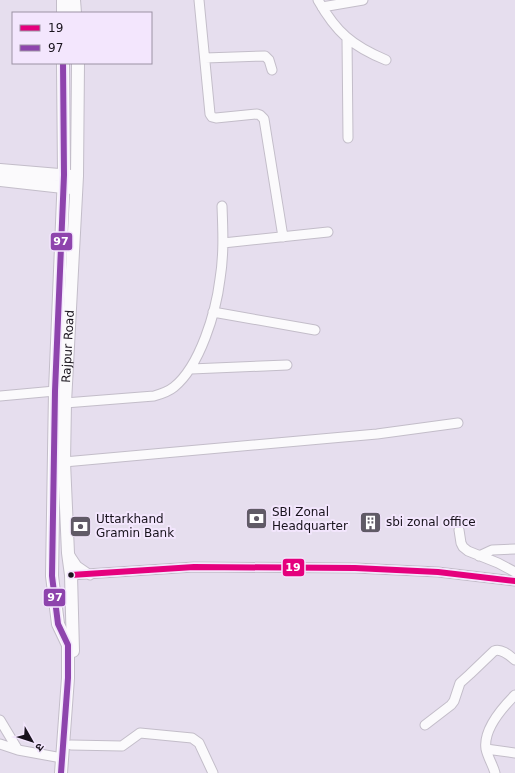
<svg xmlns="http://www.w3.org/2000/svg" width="515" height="773" viewBox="0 0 515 773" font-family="'DejaVu Sans','Noto Sans Devanagari',sans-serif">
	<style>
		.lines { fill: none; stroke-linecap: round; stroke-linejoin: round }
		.minor-casing { stroke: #c3bdc9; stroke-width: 11 }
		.major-casing { stroke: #c3bdc9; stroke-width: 14 }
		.minor { stroke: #fbfafc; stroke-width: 9 }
		.major { stroke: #fbfafc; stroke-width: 12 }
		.bus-1-casing { stroke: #f3e6fd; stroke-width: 9 }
		.bus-2-casing { stroke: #f3e6fd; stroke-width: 9 }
		.bus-1 { stroke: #e5007d; stroke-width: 6 }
		.bus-2 { stroke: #8e44ad; stroke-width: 6 }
		.bus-dot { fill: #18131c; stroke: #f3e6fd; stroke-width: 1.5 }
		.labels { text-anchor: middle; stroke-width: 4; stroke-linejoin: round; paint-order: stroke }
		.street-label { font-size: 12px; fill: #18131c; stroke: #f3e6fd }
		.poi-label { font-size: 12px; fill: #18131c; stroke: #f3e6fd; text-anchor: start }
		.line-badge { stroke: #f3e6fd; stroke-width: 1.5 }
		.badge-label { font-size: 11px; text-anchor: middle; font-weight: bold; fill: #fff }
	</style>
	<rect width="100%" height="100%" fill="#e6deee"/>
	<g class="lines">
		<defs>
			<path id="minor" d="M199,0L210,114L212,117L216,118L257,114L260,115L264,119L283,237
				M318,0C336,32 352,46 386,60
				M322,7L363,0
				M347,38L348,138
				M205,58L265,56L269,60L272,70
				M223,243L328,232
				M213,312L315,330
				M191,369L287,365
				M0,396L55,391
				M65,403L154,396C161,394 168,392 174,387C200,366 216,312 220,279C224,255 223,231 222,206
				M64,462L377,434L458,423
				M459,530L461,543L463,547L468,551L498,563L515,572
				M69,554L77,566L90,575
				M479,556L492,550L515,549
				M71,575L194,567L355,568L438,572L515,581
				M0,720L18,750
				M425,725L451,705L454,701L460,683L470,674L494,651C501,648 509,655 515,660
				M0,744L18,750L62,758
				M71,745L122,746L140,733L192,738L199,743L213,773
				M486,749L515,753
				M495,773C493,765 488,758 486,749C483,730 502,708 515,695"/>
			<g id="major">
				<path d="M63,0V13"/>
				<path d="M74,0L75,13"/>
				<path d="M0,170L71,176"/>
				<path d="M0,180L72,188"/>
				<path id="s1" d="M73,651L71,575L68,553L64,462L65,403L77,176L78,63"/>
				<path d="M61,773L68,678V645L58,624L52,576L55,391L64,175L63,63"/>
			</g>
		</defs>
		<!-- minor casing -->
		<use href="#minor" class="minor-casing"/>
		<!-- major casing -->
		<use href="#major" class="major-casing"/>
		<!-- minor -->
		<use href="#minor" class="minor"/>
		<!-- major -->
		<use href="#major" class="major"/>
		<defs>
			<path id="bus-1" d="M71,575L194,567L355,568L438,572L515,581"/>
			<path id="bus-2" d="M61,773L68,678V645L58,624L52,576L55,391L64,175L63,63"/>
		</defs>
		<!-- bus-1 casing -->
		<use href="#bus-1" class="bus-1-casing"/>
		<!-- bus-2 casing -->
		<use href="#bus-2" class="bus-2-casing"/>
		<!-- bus-1 -->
		<use href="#bus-1" class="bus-1"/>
		<!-- bus-2 -->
		<use href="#bus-2" class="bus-2"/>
	</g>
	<!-- icons -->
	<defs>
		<symbol id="bank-square" viewBox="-11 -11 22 22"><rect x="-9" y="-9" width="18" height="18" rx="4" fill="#605a66" stroke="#f3e6fd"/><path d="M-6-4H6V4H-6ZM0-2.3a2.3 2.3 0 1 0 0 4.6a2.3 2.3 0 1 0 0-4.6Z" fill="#fff"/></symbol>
		<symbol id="building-square" viewBox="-11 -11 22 22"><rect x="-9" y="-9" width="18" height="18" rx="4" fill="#605a66" stroke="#f3e6fd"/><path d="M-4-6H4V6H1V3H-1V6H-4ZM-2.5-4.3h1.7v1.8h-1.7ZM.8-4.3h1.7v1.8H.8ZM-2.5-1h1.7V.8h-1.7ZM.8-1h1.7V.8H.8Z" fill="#fff"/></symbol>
	</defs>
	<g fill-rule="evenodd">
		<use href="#bank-square" x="244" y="506" width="25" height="25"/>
		<use href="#building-square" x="358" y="510" width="25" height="25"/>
		<use href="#bank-square" x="68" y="514" width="25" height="25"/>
	</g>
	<!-- markers -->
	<circle class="bus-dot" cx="71" cy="575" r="3.5"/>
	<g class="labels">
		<!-- street labels -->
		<g class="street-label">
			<text dy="4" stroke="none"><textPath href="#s1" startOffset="305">Rajpur Road</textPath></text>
		</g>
		<!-- poi labels -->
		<g class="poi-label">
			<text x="272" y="516">SBI Zonal<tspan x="272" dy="14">Headquarter</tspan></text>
			<text x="96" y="523">Uttarkhand<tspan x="96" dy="14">Gramin Bank</tspan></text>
			<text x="386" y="526">sbi zonal office</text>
		</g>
	</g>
	<g class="line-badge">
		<rect x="50" y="232" width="23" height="19" rx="4" fill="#8e44ad"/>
		<rect x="282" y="558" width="23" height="19" rx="4" fill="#e5007d"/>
		<rect x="43" y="588" width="23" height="19" rx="4" fill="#8e44ad"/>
	</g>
	<g class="badge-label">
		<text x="61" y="245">97</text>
		<text x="293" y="571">19</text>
		<text x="55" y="601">97</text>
	</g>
	<!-- legend -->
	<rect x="12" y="12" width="140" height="52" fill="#f3e6fd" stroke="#9b92a3"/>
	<rect x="20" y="25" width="20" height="6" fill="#e5007d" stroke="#9b92a3"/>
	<text x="48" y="32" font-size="12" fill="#18131c">19</text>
	<rect x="20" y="45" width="20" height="6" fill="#8e44ad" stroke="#9b92a3"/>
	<text x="48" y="52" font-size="12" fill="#18131c">97</text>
	<!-- north arrow -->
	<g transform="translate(32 741) rotate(129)" stroke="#f3e6fd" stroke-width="3" paint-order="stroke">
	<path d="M0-3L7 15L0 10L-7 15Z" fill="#18131c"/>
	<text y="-6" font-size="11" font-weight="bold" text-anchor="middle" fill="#18131c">उ</text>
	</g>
</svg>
